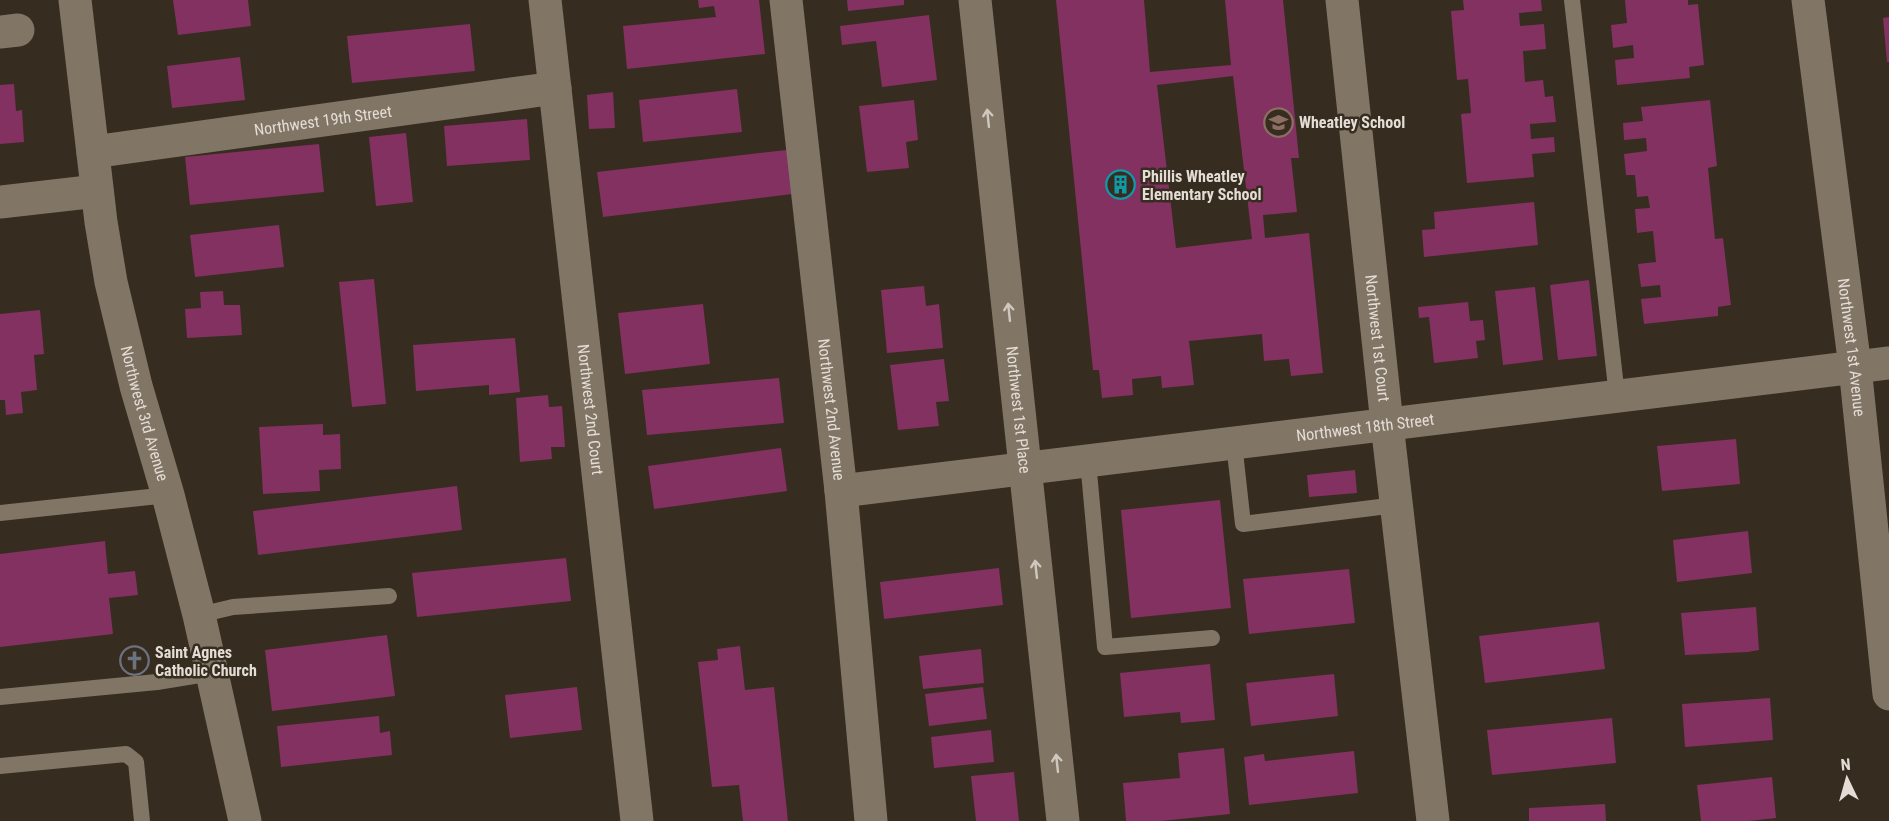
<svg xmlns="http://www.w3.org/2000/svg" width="1889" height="821" viewBox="0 0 1889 821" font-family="'Roboto Condensed',sans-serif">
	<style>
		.building { fill: #833161; fill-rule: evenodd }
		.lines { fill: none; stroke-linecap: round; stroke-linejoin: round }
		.lane { stroke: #817566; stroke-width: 16 }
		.street { stroke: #817566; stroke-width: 33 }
		.secondary { stroke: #817566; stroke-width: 33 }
		.oneway { stroke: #d0c8bf }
		.labels { text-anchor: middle; stroke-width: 5; stroke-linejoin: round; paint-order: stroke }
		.street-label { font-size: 16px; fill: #e4ddd5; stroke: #362c1f }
		.poi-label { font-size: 16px; font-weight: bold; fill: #e4ddd5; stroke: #362c1f; text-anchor: start }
	</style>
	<rect width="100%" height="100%" fill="#362c1f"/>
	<!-- building -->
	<path class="building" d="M173,0H248L251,26L178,35Z
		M698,0H759L765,54L627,69L623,26L716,17L714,6L699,8Z
		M847,0H904V5L848,11Z
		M1056,0H1144L1150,72L1231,65L1225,0H1283L1299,158H1291L1297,212L1263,215L1265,238L1309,233L1323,373L1291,376L1289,359L1264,361L1262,334L1189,341L1194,385L1162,388L1161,376L1132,379L1133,395L1102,398L1099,370H1093ZM1233,76L1252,239L1176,248L1157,85Z
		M1463,0H1541L1542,11L1519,13L1520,26L1544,24L1546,49L1523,51L1525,82L1543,80L1545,97L1553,96L1556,122L1530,124L1531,139L1554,137L1555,152L1532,154L1534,177L1467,183L1461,114L1471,113L1468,79L1457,80L1451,11L1464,10Z
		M1625,0H1688V5L1698,4L1704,65L1689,67L1690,78L1617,85L1615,60L1634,58L1633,45L1613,48L1611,25L1627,23Z
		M929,15L937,80L882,87L876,41L842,45L840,26Z
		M1889,17V62H1887L1883,18Z
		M470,24L475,71L352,83L347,36Z
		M240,57L245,100L172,108L167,66Z
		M14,84L16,111L22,110L24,142L0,144V85Z
		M737,89L742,132L643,142L639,100Z
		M613,92L615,128L589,129L587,95Z
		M914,100L918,140L906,142L909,168L867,172L859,106Z
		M1710,100L1717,166L1708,168L1715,239L1723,238L1731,305L1718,307V316L1644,324L1641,299L1661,297L1660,285L1641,287L1638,264L1656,262L1653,231L1637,233L1635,209L1650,208L1648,196L1637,197L1635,175H1626L1624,154L1647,151L1646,138L1624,140L1623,123L1643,121L1641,107Z
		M527,119L530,160L447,166L444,126Z
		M406,133L413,202L376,206L369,137Z
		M319,144L324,192L190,205L185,157Z
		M795,149L800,193L603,217L597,172Z
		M1534,202L1538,245L1424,257L1422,230L1435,229L1434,212Z
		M279,225L284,267L195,277L190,235Z
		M374,279L386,404L352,407L339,282Z
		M1589,280L1597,356L1558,360L1550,285Z
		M924,286L926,306L939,304L943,348L887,353L881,290Z
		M1535,287L1543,360L1503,365L1495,291Z
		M223,291L224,305H240L242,335L187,338L185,309L201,308L200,292Z
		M1468,302L1470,321L1483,320L1485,340L1476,341L1478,358L1434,363L1429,317L1419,318L1418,307Z
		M703,304L710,364L625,374L618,313Z
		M40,310L44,354L34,355L37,390L21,392L23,413L6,415L5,400H0V314Z
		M515,338L520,392L489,395V385L416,391L413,345Z
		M944,359L949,401L936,402L939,426L898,430L890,365Z
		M779,378L784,423L647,435L642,390Z
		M548,395L549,407L562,406L565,447H551L552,459L520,462L516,398Z
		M323,424V435L340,434L341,469L319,470L320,491L263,494L259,427Z
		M1736,439L1740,484L1662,491L1657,446Z
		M781,448L787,491L654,509L648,466Z
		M1355,470L1357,493L1309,497L1307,475Z
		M457,486L462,530L258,555L253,511Z
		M1220,500L1231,608L1131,618L1121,510Z
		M1748,531L1752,573L1677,582L1673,540Z
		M105,541L108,574L135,571L138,595L109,598L113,634L0,647V554Z
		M566,558L571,601L417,617L412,573Z
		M999,568L1003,605L884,619L880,582Z
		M1349,569L1355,623L1249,634L1243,579Z
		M1756,607L1759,650L1748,652L1685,655L1681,613Z
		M1599,622L1605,669L1485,683L1479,636Z
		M387,635L395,696L272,711L265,650Z
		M740,646L745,690L774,687L788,821H743L739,785L712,787L698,662L718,660L717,649Z
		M981,649L984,683L923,689L919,656Z
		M1210,664L1215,720L1181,723L1180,712L1124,717L1120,673Z
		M1334,674L1338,716L1251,726L1246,683Z
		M577,687L582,730L510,738L505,695Z
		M983,687L987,719L929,726L925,694Z
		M1770,698L1773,740L1685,747L1682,704Z
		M379,716L380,733L390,731L392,755L281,767L277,726Z
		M1612,718L1616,763L1492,775L1487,730Z
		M991,730L994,762L934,768L931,737Z
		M1224,748L1230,814L1161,821H1126L1123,783L1180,778L1178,753Z
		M1354,751L1358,793L1249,805L1244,757L1264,754L1265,761Z
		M1014,772L1019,821H976L971,776Z
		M1772,777L1776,818L1749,821H1701L1697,785Z
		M1605,804L1606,821H1529V808Z"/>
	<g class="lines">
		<!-- lane -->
		<path class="lane" d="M1572,0L1617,396
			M1234,443L1243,524L1396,505
			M1088,461L1105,647L1212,638
			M0,513L168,495
			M199,615L233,607L389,596
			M0,697L157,682L212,673
			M0,766L126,754L136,762L142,821"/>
		<!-- street -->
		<g class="street">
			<path id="s1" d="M545,0L637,821"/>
			<path id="s2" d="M786,0L841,491L871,821"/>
			<path id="s3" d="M1342,0L1387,424L1433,821"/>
			<path id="s4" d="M1808,0L1855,367L1889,694"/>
			<path d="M0,32L18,30"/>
			<path id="s5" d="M93,152L555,88"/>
			<path d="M0,202L97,191"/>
			<path id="s6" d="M841,491L1889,363"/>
		</g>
		<!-- secondary -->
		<g class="secondary">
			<path id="s7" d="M75,0L101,222L111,282L136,386L168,495L199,615L245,821"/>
			<path id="s8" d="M975,0L1063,821"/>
		</g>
	</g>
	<!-- one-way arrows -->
	<defs><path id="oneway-shaft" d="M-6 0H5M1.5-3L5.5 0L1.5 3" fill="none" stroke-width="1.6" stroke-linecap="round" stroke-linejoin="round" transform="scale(1.5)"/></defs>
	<g class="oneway">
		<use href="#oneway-shaft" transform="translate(988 118) rotate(-96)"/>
		<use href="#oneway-shaft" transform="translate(1009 312) rotate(-96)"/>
		<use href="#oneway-shaft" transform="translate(1036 569) rotate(-96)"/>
		<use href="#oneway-shaft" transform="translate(1057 763) rotate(-96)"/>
	</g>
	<!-- icons -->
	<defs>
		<symbol id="school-ring" viewBox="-11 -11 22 22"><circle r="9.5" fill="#362c1f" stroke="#8d6e63" stroke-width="1.5"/><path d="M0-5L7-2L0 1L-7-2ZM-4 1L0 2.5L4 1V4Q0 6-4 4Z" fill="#8d6e63"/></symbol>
		<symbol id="building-ring" viewBox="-11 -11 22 22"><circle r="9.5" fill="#362c1f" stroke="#0f9aa8" stroke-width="1.5"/><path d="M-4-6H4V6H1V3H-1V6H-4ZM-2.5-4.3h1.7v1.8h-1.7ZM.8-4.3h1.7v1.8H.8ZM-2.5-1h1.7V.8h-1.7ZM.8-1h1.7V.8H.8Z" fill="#0f9aa8"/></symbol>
		<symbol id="church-ring" viewBox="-11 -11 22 22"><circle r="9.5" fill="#362c1f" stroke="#6b7280" stroke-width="1.5"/><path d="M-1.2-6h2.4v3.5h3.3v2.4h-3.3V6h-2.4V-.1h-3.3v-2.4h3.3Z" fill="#6b7280"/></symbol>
	</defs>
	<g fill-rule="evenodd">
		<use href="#school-ring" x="1262" y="106" width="33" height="33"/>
		<use href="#building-ring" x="1104" y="168" width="33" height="33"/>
		<use href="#church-ring" x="118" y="644" width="33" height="33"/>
	</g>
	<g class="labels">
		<!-- street labels -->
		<g class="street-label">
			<text dy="6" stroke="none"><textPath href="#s5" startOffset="232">Northwest 19th Street</textPath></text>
			<text dy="6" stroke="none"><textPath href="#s3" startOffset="340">Northwest 1st Court</textPath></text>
			<text dy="6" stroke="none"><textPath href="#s4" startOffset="350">Northwest 1st Avenue</textPath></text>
			<text dy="6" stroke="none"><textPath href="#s1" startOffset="412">Northwest 2nd Court</textPath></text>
			<text dy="6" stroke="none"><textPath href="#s2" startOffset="412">Northwest 2nd Avenue</textPath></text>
			<text dy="6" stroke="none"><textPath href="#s8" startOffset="412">Northwest 1st Place</textPath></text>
			<text dy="6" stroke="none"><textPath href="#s7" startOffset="420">Northwest 3rd Avenue</textPath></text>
			<text dy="6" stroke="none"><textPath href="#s6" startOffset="528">Northwest 18th Street</textPath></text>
		</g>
		<!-- poi labels -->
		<g class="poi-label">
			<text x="1299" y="128">Wheatley School</text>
			<text x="1142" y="182">Phillis Wheatley<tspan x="1142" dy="18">Elementary School</tspan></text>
			<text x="155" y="658">Saint Agnes<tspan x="155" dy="18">Catholic Church</tspan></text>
		</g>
	</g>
	<!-- north arrow -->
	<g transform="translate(1847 779) rotate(355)" stroke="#362c1f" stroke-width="4.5" paint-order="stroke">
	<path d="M0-4.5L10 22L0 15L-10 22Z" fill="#e4ddd5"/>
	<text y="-9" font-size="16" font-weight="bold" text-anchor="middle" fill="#e4ddd5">N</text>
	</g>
</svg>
